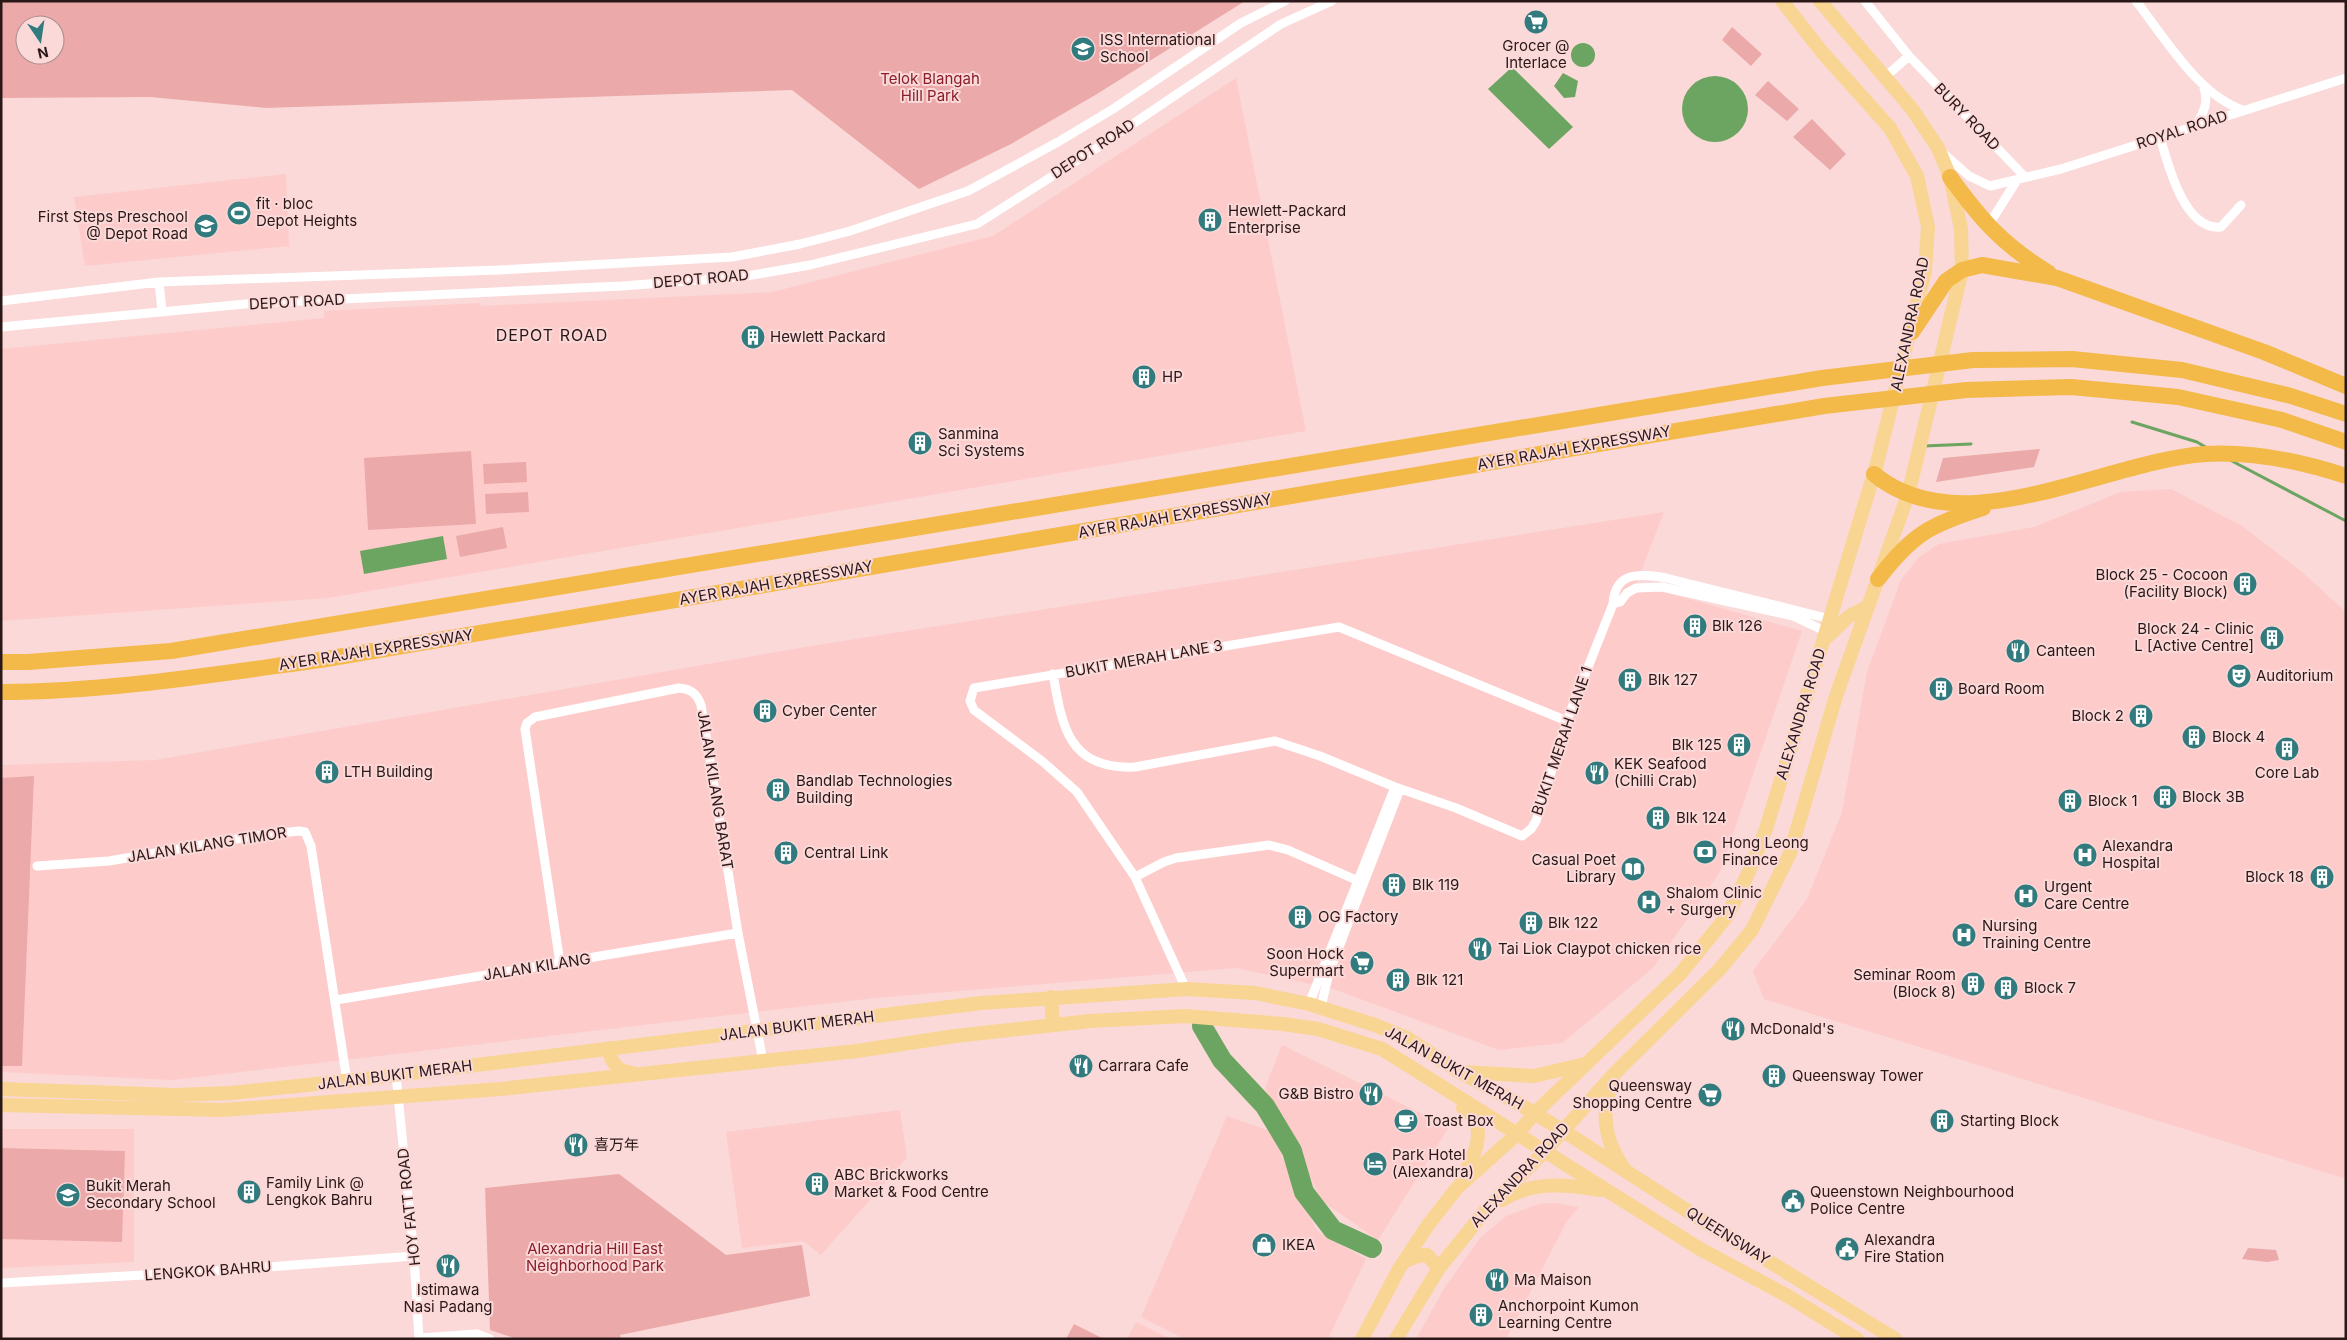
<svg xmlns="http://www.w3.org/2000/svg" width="2347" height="1340" viewBox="0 0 2347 1340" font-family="Inter,'Noto Sans SC',sans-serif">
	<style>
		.built { fill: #fdccca }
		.green { fill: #ebaaa9; fill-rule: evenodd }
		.water { fill: #6ca461 }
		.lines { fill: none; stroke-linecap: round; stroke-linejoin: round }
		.stream { stroke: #6ca461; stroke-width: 3 }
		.river { stroke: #6ca461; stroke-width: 20 }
		.street { stroke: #fff; stroke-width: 9 }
		.primary { stroke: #f8d592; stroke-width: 14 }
		.highway { stroke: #f3b949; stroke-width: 16 }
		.labels { text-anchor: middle; stroke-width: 4; stroke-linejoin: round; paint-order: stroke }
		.poi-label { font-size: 15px; fill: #2a1717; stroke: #fad9d8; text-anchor: start }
		.park-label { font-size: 15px; fill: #891e2a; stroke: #fad9d8 }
		.street-label { font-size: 15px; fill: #2a1717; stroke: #fad9d8 }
		.neighbourhood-label { font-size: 16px; letter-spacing: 1px; fill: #2a1717; stroke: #fad9d8 }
	</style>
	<rect width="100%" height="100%" fill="#fad9d8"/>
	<!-- built -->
	<path class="built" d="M1236,78L1306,431L328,598L1,621V349L324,318V311L480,303V306L772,292L993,236Z
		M286,174L289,246L85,266L74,197Z
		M2171,489L2242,526L2302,572L2346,612V1179L1764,999L1753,971L1807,899L1842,812L1867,672L1901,580L1919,557L1939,544L2034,527L2121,492Z
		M1664,512L1636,584L1802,631L1720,872L1653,968L1562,1043L1499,1050L1333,989L1236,968L875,998L173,1080L1,1072V765L155,760L817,645Z
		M1282,1045L1449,1127L1378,1240L1322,1201L1265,1088Z
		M900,1110L907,1158L821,1255L803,1241L742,1248L726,1132Z
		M1227,1116L1270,1131L1317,1231L1366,1259L1328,1339H1185L1141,1317Z
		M1,1129H134V1262L1,1268Z
		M1556,1203L1579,1207L1567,1221L1506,1339H1416L1445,1287L1481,1237L1506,1216L1539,1204Z
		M1136,1322L1170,1339H1127Z"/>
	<!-- green -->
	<path class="green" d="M1,1H1245L1097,94L1011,144L919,189L792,90L266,108L150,97L1,98ZM25,25H55V55H25Z
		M1732,27L1762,54L1751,66L1722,40Z
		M1768,81L1799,109L1787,121L1755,95Z
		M1812,119L1846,154L1830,170L1793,137Z
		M2040,449L2034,467L1936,482L1943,458Z
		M471,451L476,524L368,530L364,458Z
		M526,462L527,482L484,484L483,464Z
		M528,492L529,512L486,514L485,494Z
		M503,527L507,548L460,557L456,536Z
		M34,776L22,1066H1V778Z
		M1,1148L125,1151L122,1242L1,1239Z
		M619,1174L726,1255L802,1245L810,1296L620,1335L621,1339H517L490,1330L485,1188Z
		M2248,1248L2276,1250L2279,1260L2267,1262L2242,1259Z
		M1074,1324L1104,1339H1066Z"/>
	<!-- water -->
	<path class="water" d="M1571 55a12 12 0 1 1 24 0a12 12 0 1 1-24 0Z
		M1512,67L1573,127L1549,149L1488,89Z
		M1563,73L1578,81L1575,97L1564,98L1554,86Z
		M1682 109a33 33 0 1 1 66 0a33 33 0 1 1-66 0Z
		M443,536L447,559L364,574L360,551Z"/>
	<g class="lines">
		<!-- stream -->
		<path class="stream" d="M2132,422L2197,442L2207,448
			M1924,446L1971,444
			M2230,460L2346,521"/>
		<!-- river -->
		<path class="river" d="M1202,1026L1222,1060L1265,1106L1292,1151L1304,1192L1333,1230L1372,1248"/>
		<!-- street -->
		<path class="street" d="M1865,1L1909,56L2025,177
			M2136,1C2165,38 2198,95 2243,110
			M1885,77L1909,56
			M2196,126C2203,113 2209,103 2204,88
			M2160,137C2168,164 2184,231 2221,227L2241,205
			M1942,152L1969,176L1990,186L2061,169L2346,78
			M1988,226L2017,180
			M159,282L162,311
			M1,301L159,282L499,270L732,257L800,244L850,231L968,191L1058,142L1113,109L1241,23L1285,1
			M1,327L257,303L622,286L741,277L810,265L977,224L1103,144L1281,24L1332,1
			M1613,604L1620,602L1627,593L1636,588L1662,587L1793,616L1827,632
			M1053,674C1062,727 1069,770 1135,767L1275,741L1320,756L1395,787L1456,808L1522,836L1531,829L1536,821L1569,715L1613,604C1615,570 1641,574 1666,578L1830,619
			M37,866L109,861L253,836L299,831L305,832L311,846L347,1081
			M1135,877L1164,862L1176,858L1269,845L1288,850L1363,883
			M560,963L525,729L527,723L535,717L679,688C691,689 697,694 701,705L738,933L763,1061
			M1186,989L1135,877L1077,792L1042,761L974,710L970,701L974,688L1339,627L1567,721
			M336,1000L738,933
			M1309,1004L1395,787
			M1321,1007L1329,973L1399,792
			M396,1075L414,1256L419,1339
			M1,1283L215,1271L414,1256
			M419,1338L477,1334L490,1339"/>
		<!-- primary -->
		<path class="primary" d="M1826,638L1848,617L1867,607
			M1051,997L1053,1025
			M609,1048C610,1062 618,1072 633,1073
			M1463,1072L1534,1076L1585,1064
			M1613,1079C1601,1112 1603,1138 1623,1167
			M1,1089L175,1095L231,1093L354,1080L982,1003L1186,989L1255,993L1309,1004L1375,1025L1407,1038L1458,1071L1521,1105L1562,1130L1697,1217L1895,1339
			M1,1105L223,1110L500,1089L857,1051L955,1036L1090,1021L1185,1016L1283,1024L1318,1029L1382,1049L1700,1249L1786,1295L1857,1339
			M1462,1178C1471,1163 1484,1138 1475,1120C1473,1116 1467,1111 1463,1108
			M1502,1200C1532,1181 1566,1184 1600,1190
			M1404,1262L1417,1256L1427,1255L1439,1268
			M1362,1339L1399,1269L1428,1225L1457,1188L1516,1135L1535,1113L1681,973L1727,916L1748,874L1766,829L1876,467L1925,271L1928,227L1917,176L1890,128L1822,52L1782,1
			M1396,1339L1439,1268L1485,1211L1544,1152L1615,1073L1719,970L1752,930L1790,853L1836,696L1908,495L1962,270L1961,229L1950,177L1938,148L1912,109L1820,1"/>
		<!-- highway -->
		<path class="highway" d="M1950,177C1981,220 2003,245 2049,273
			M1912,332L1946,281L1962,270L1982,265L2057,278L2264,352L2346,386
			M1874,474C1961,547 2105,461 2205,454C2253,451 2300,461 2346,476
			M1878,579C1912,534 1930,525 1983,508
			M1,662H28L171,651L1822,378L1973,360L2072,359L2182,370L2291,396L2346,414
			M1,692C106,692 216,674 320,660L1824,406L1966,390L2071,387L2178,397L2282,420L2346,442"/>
	</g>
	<!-- icons -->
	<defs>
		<symbol id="supermarket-disc" viewBox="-11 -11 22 22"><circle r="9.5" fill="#317a7e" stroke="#fad9d8"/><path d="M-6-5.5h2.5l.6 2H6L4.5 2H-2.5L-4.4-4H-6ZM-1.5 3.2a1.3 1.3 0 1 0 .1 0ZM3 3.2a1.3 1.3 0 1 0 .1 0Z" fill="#fff"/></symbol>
		<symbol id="school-disc" viewBox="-11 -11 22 22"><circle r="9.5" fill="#317a7e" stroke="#fad9d8"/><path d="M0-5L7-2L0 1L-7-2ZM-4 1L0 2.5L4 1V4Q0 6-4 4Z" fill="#fff"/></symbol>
		<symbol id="stadium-disc" viewBox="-11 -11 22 22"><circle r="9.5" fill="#317a7e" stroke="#fad9d8"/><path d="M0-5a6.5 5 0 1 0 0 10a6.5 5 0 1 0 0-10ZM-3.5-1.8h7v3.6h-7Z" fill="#fff"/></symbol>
		<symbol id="building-disc" viewBox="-11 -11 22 22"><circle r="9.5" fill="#317a7e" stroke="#fad9d8"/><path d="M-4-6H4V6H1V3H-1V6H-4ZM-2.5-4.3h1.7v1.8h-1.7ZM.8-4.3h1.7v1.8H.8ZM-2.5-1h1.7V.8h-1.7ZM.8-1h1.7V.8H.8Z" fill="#fff"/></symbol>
		<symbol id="restaurant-disc" viewBox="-11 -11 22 22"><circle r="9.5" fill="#317a7e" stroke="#fad9d8"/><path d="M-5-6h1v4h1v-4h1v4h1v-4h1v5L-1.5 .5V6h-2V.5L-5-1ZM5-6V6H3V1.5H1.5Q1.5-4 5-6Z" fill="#fff"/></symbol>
		<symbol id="theatre-disc" viewBox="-11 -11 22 22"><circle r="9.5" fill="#317a7e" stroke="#fad9d8"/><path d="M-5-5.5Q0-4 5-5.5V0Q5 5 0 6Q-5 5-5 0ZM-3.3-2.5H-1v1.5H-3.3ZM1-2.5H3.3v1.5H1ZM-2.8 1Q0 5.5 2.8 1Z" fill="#fff"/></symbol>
		<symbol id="bank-disc" viewBox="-11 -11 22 22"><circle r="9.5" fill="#317a7e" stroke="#fad9d8"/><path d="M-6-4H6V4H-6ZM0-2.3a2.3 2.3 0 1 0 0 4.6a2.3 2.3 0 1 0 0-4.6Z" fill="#fff"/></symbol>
		<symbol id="hospital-disc" viewBox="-11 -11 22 22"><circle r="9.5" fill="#317a7e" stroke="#fad9d8"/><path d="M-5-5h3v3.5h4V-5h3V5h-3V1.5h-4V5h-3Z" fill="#fff"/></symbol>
		<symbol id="library-disc" viewBox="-11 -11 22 22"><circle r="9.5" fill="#317a7e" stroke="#fad9d8"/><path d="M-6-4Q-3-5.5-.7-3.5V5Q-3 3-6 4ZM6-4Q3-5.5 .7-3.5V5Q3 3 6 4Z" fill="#fff"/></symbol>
		<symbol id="cafe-disc" viewBox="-11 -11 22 22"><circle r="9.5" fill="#317a7e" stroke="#fad9d8"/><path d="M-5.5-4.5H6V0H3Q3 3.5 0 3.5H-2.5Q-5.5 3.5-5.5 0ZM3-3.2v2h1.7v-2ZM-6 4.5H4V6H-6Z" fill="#fff"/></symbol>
		<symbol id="hotel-disc" viewBox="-11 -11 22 22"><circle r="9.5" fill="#317a7e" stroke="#fad9d8"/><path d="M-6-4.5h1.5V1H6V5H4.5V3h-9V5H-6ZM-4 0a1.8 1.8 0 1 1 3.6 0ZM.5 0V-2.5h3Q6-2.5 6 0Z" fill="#fff"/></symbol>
		<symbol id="civic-disc" viewBox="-11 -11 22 22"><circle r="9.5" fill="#317a7e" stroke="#fad9d8"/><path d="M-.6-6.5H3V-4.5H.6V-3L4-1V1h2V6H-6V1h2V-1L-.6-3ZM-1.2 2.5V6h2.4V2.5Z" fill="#fff"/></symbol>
		<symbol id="shop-disc" viewBox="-11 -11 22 22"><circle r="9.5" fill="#317a7e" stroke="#fad9d8"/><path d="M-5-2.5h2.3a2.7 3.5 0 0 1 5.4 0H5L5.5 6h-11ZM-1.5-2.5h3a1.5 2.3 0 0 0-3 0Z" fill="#fff"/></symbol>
	</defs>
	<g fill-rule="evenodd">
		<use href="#supermarket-disc" x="1522" y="8" width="28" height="28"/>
		<use href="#school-disc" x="1069" y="35" width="28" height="28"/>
		<use href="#stadium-disc" x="225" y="199" width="28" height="28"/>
		<use href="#building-disc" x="1196" y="206" width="28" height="28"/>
		<use href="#school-disc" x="192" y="212" width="28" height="28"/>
		<use href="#building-disc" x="739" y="323" width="28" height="28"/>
		<use href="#building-disc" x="1130" y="363" width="28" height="28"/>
		<use href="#building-disc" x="906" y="429" width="28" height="28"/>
		<use href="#building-disc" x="2231" y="570" width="28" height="28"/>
		<use href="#building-disc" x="1681" y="612" width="28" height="28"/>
		<use href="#building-disc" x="2258" y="624" width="28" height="28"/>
		<use href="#restaurant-disc" x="2004" y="637" width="28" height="28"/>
		<use href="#theatre-disc" x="2225" y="662" width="28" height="28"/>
		<use href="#building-disc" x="1616" y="666" width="28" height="28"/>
		<use href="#building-disc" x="1927" y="675" width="28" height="28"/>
		<use href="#building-disc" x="751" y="697" width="28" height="28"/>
		<use href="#building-disc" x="2127" y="702" width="28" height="28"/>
		<use href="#building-disc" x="2180" y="723" width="28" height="28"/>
		<use href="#building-disc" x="1725" y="731" width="28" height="28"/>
		<use href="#building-disc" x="2273" y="735" width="28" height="28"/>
		<use href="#building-disc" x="313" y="758" width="28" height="28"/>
		<use href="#restaurant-disc" x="1583" y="759" width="28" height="28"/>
		<use href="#building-disc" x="764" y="776" width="28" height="28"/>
		<use href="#building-disc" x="2151" y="783" width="28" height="28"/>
		<use href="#building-disc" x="2056" y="787" width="28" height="28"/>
		<use href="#building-disc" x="1644" y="804" width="28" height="28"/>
		<use href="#bank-disc" x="1691" y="838" width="28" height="28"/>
		<use href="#building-disc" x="772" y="839" width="28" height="28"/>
		<use href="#hospital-disc" x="2071" y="841" width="28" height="28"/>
		<use href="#library-disc" x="1619" y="855" width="28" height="28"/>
		<use href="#building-disc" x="2308" y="863" width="28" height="28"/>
		<use href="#building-disc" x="1380" y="871" width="28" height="28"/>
		<use href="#hospital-disc" x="2012" y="882" width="28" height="28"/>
		<use href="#hospital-disc" x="1635" y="888" width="28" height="28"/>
		<use href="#building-disc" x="1286" y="903" width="28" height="28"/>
		<use href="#building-disc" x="1517" y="909" width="28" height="28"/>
		<use href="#hospital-disc" x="1950" y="921" width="28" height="28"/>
		<use href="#restaurant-disc" x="1466" y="935" width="28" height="28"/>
		<use href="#supermarket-disc" x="1348" y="949" width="28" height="28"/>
		<use href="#building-disc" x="1384" y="966" width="28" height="28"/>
		<use href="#building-disc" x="1959" y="970" width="28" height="28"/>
		<use href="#building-disc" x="1992" y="974" width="28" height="28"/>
		<use href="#restaurant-disc" x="1719" y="1015" width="28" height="28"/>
		<use href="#restaurant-disc" x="1067" y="1052" width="28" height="28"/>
		<use href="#building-disc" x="1760" y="1062" width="28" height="28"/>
		<use href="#restaurant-disc" x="1357" y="1080" width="28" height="28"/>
		<use href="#supermarket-disc" x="1696" y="1081" width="28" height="28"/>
		<use href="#cafe-disc" x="1392" y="1107" width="28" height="28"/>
		<use href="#building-disc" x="1928" y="1107" width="28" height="28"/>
		<use href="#restaurant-disc" x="562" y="1131" width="28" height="28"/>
		<use href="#hotel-disc" x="1361" y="1150" width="28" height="28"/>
		<use href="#building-disc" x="803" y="1170" width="28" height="28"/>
		<use href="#building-disc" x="235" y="1178" width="28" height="28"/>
		<use href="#school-disc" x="54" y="1181" width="28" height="28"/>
		<use href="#civic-disc" x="1779" y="1187" width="28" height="28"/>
		<use href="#shop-disc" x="1250" y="1231" width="28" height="28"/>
		<use href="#civic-disc" x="1833" y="1235" width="28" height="28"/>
		<use href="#restaurant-disc" x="434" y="1252" width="28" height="28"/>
		<use href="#restaurant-disc" x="1483" y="1266" width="28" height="28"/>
		<use href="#building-disc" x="1467" y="1301" width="28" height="28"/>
	</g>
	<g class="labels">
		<!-- poi labels -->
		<g class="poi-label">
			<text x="1100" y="45">ISS International<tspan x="1100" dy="17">School</tspan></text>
			<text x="1536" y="51" text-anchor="middle">Grocer @<tspan x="1536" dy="17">Interlace</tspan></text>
			<text x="256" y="209">fit · bloc<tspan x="256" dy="17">Depot Heights</tspan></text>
			<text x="1228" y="216">Hewlett-Packard<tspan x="1228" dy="17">Enterprise</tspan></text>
			<text x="188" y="222" text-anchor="end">First Steps Preschool<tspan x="188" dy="17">@ Depot Road</tspan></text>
			<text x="770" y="342">Hewlett Packard</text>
			<text x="1162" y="382">HP</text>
			<text x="938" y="439">Sanmina<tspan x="938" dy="17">Sci Systems</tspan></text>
			<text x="2228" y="580" text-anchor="end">Block 25 - Cocoon<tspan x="2228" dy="17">(Facility Block)</tspan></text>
			<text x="1712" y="631">Blk 126</text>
			<text x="2254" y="634" text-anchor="end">Block 24 - Clinic<tspan x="2254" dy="17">L [Active Centre]</tspan></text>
			<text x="2036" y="656">Canteen</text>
			<text x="2256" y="681">Auditorium</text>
			<text x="1648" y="685">Blk 127</text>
			<text x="1958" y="694">Board Room</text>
			<text x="782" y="716">Cyber Center</text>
			<text x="2124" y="721" text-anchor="end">Block 2</text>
			<text x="2212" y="742">Block 4</text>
			<text x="1722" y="750" text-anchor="end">Blk 125</text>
			<text x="1614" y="769">KEK Seafood<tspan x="1614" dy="17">(Chilli Crab)</tspan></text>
			<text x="344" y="777">LTH Building</text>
			<text x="2287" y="778" text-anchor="middle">Core Lab</text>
			<text x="796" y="786">Bandlab Technologies<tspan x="796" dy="17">Building</tspan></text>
			<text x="2182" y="802">Block 3B</text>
			<text x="2088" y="806">Block 1</text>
			<text x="1676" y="823">Blk 124</text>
			<text x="1722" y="848">Hong Leong<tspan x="1722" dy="17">Finance</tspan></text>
			<text x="2102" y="851">Alexandra<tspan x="2102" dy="17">Hospital</tspan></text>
			<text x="804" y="858">Central Link</text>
			<text x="1616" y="865" text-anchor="end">Casual Poet<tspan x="1616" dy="17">Library</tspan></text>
			<text x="2304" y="882" text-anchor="end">Block 18</text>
			<text x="1412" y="890">Blk 119</text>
			<text x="2044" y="892">Urgent<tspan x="2044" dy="17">Care Centre</tspan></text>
			<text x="1666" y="898">Shalom Clinic<tspan x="1666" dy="17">+ Surgery</tspan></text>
			<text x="1318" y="922">OG Factory</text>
			<text x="1548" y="928">Blk 122</text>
			<text x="1982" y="931">Nursing<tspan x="1982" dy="17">Training Centre</tspan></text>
			<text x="1498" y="954">Tai Liok Claypot chicken rice</text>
			<text x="1344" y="959" text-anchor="end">Soon Hock<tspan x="1344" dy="17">Supermart</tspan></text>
			<text x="1956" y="980" text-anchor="end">Seminar Room<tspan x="1956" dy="17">(Block 8)</tspan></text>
			<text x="1416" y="985">Blk 121</text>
			<text x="2024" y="993">Block 7</text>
			<text x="1750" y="1034">McDonald's</text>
			<text x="1098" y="1071">Carrara Cafe</text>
			<text x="1792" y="1081">Queensway Tower</text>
			<text x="1692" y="1091" text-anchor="end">Queensway<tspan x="1692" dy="17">Shopping Centre</tspan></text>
			<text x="1354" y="1099" text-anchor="end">G&amp;B Bistro</text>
			<text x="1424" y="1126">Toast Box</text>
			<text x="1960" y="1126">Starting Block</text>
			<text x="594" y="1150">喜万年</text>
			<text x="1392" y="1160">Park Hotel<tspan x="1392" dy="17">(Alexandra)</tspan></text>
			<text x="834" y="1180">ABC Brickworks<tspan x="834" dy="17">Market &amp; Food Centre</tspan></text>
			<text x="266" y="1188">Family Link @<tspan x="266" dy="17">Lengkok Bahru</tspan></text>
			<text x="86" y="1191">Bukit Merah<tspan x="86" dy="17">Secondary School</tspan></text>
			<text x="1810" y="1197">Queenstown Neighbourhood<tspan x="1810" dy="17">Police Centre</tspan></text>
			<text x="1864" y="1245">Alexandra<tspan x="1864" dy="17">Fire Station</tspan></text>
			<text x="1282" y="1250">IKEA</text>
			<text x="1514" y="1285">Ma Maison</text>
			<text x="448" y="1295" text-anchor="middle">Istimawa<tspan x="448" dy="17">Nasi Padang</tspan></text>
			<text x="1498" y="1311">Anchorpoint Kumon<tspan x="1498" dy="17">Learning Centre</tspan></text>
		</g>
		<!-- park labels -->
		<g class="park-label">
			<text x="930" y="84">Telok Blangah<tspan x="930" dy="17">Hill Park</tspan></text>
			<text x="595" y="1254">Alexandria Hill East<tspan x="595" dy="17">Neighborhood Park</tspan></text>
		</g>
		<!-- street labels -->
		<g class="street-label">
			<text transform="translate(1967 117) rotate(46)" y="5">BURY ROAD</text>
			<text transform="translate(2182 130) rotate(-18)" y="5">ROYAL ROAD</text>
			<text transform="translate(1093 149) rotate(-33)" y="5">DEPOT ROAD</text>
			<text transform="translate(701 279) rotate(-5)" y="5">DEPOT ROAD</text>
			<text transform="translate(297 302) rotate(-3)" y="5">DEPOT ROAD</text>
			<text transform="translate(1910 324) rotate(-78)" y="5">ALEXANDRA ROAD</text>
			<text transform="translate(1574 448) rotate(-10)" y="5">AYER RAJAH EXPRESSWAY</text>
			<text transform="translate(1175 516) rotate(-10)" y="5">AYER RAJAH EXPRESSWAY</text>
			<text transform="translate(776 583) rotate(-10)" y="5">AYER RAJAH EXPRESSWAY</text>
			<text transform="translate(376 650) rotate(-9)" y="5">AYER RAJAH EXPRESSWAY</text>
			<text transform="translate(1144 659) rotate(-10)" y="5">BUKIT MERAH LANE 3</text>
			<text transform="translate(1801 714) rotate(-73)" y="5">ALEXANDRA ROAD</text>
			<text transform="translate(1562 741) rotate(-71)" y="5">BUKIT MERAH LANE 1</text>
			<text transform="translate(715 790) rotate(81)" y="5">JALAN KILANG BARAT</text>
			<text transform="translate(207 845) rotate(-9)" y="5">JALAN KILANG TIMOR</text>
			<text transform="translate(537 967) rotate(-9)" y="5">JALAN KILANG</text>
			<text transform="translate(797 1026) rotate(-7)" y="5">JALAN BUKIT MERAH</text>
			<text transform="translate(1454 1068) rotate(29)" y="5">JALAN BUKIT MERAH</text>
			<text transform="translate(395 1075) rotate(-7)" y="5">JALAN BUKIT MERAH</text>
			<text transform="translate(1520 1175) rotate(-47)" y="5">ALEXANDRA ROAD</text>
			<text transform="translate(409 1207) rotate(-96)" y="5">HOY FATT ROAD</text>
			<text transform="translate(1728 1236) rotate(32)" y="5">QUEENSWAY</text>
			<text transform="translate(208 1271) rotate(-4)" y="5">LENGKOK BAHRU</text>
		</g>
		<!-- neighbourhood labels -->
		<g class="neighbourhood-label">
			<text x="552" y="341">DEPOT ROAD</text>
		</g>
	</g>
	<!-- border -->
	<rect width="2347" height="1340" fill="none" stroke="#2a1717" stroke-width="5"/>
	<!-- north arrow -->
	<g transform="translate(40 40) rotate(167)"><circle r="24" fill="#fad9d8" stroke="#a78b8b"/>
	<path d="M0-4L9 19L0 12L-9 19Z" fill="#317a7e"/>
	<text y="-8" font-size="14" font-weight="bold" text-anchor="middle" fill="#2a1717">N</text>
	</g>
</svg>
